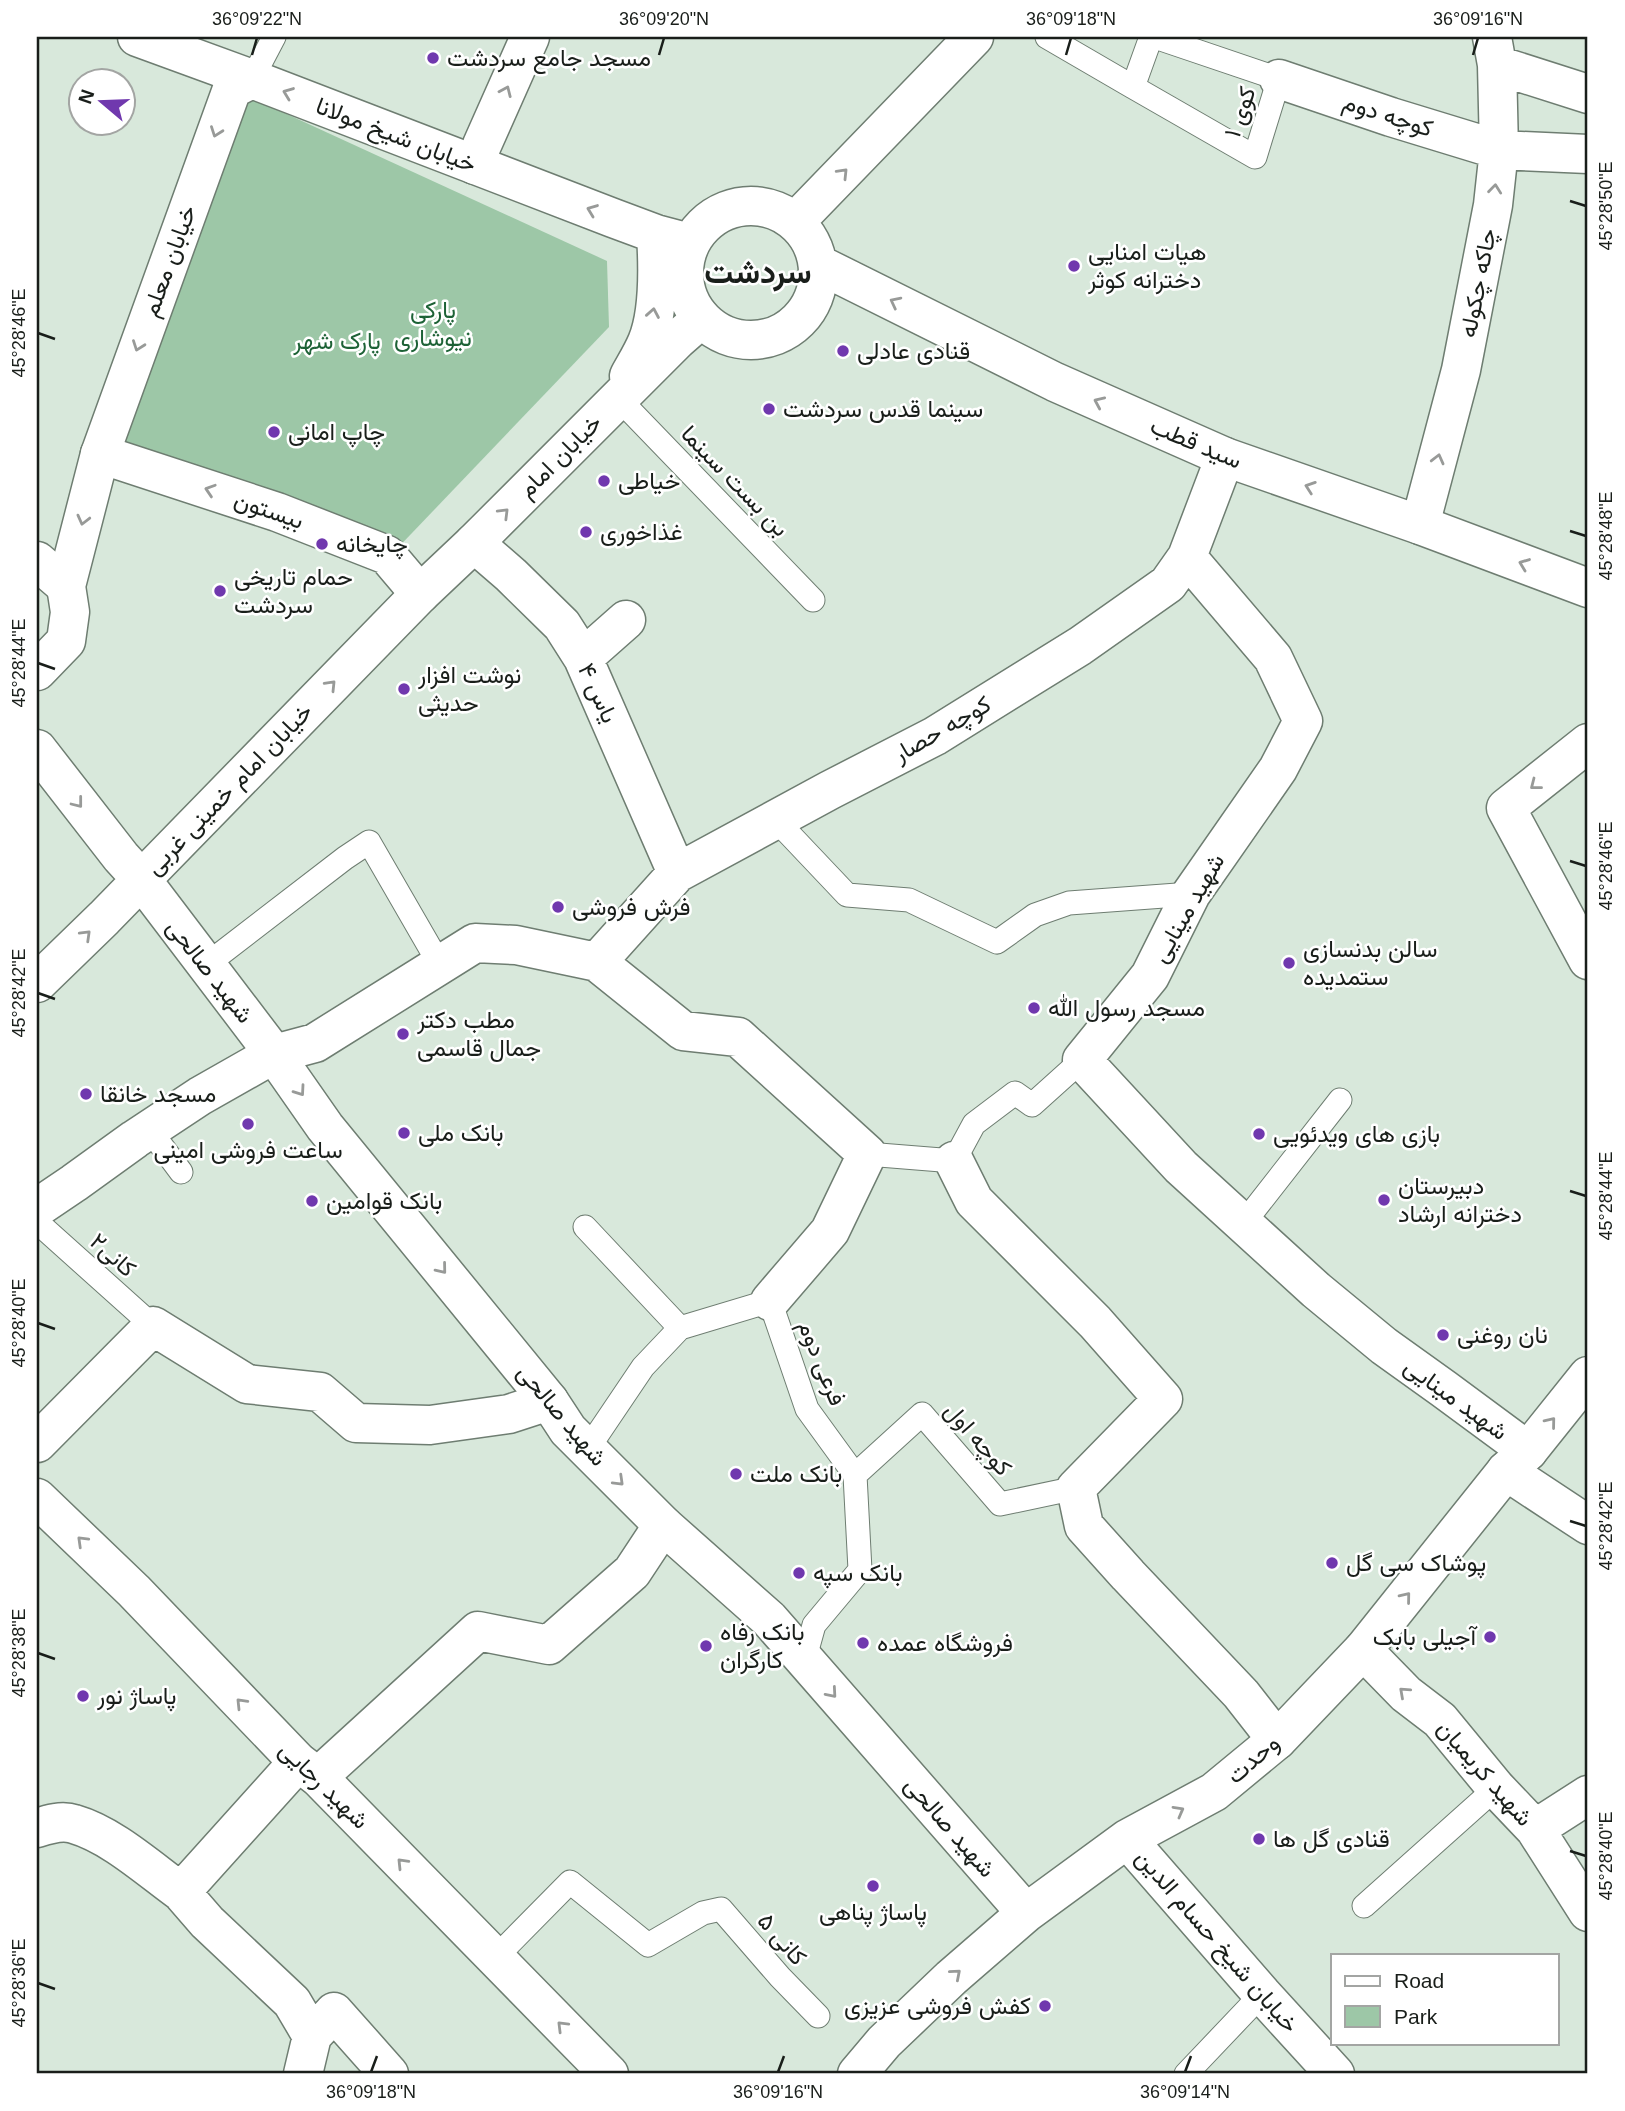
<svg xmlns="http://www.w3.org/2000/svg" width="1625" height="2111" viewBox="0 0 1625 2111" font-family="Helvetica,Vazirmatn,sans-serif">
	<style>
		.green { fill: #9dc7a7 }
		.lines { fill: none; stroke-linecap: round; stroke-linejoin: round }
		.lane-casing { stroke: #6e7d71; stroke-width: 25 }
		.street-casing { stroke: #6e7d71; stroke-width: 41 }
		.secondary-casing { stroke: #6e7d71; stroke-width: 41 }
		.lane { stroke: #fff; stroke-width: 23 }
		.street { stroke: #fff; stroke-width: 38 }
		.secondary { stroke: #fff; stroke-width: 38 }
		.oneway { stroke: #989a98 }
		.ticks { fill: none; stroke: #191e1a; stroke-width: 2.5 }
		.poi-dot { fill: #7038ae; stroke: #fff; stroke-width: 2.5 }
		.labels { text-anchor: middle; stroke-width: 5; stroke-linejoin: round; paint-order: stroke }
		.poi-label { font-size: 24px; fill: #191e1a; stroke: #fff; text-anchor: start }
		.street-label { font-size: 24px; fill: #191e1a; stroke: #fff }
		.park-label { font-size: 24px; fill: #1d6236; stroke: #fff }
		.district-label { font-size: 32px; font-weight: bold; fill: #191e1a; stroke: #fff }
		.neatline { fill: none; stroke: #191e1a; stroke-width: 2.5 }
		.ticks-label { font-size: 18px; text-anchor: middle; fill: #191e1a }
	</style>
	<rect width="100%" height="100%" fill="#d8e8db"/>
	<!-- green -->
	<path class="green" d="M232,89L607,261L609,327L390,556L100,454Z"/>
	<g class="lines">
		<defs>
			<path id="lane" d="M1047,37L1133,87L1151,37
				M252,79L274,37
				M1133,87L1255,157L1279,79L1155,37
				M618,398L813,600
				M775,819L847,895L909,900L997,942L1035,915L1069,903L1191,894
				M206,965L345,858L369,842L440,965
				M149,1129L181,1172
				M867,1154L954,1161L974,1124L1015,1093L1032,1105L1082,1060
				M37,1222L153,1326
				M1243,1224L1340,1100
				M585,1227L680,1328
				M587,1450L643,1367L680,1328L770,1301L807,1409L855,1475
				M804,1661L814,1625L860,1570L855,1475L922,1414L1000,1504L1076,1488
				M1364,1906L1496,1788
				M495,1958L570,1882L648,1945L703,1913L721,1909L780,1977L818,2016
				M1186,2074L1262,1994"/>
			<path id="street" d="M1497,65L1588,94
				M1279,79L1391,117L1499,150L1588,154
				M475,165L482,145L530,37
				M100,454L277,512L387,555L420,594
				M1225,457L1187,557L1273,658L1303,721L1278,769L1191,894L1150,976L1082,1060L1181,1167L1316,1290L1384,1346L1444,1389L1528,1451
				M1420,525L1461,370L1493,205L1499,150L1497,65L1492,37
				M474,543L511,575L562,625L583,658L677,873
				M37,561L66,586
				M583,658L626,620
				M1588,743L1506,808L1588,960
				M597,962L677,873L830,790L935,736L1080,646L1168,584L1187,557
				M954,1161L974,1201L1095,1322L1163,1399L1076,1488L1084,1526L1128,1575L1241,1694L1277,1740
				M37,1208L74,1183L135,1139L200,1096L274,1054L315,1043L475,943L516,945L597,962L683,1031L738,1037L867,1154L830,1231L770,1301
				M37,1443L153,1326L247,1384L320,1392L356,1423L430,1425L509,1414L549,1401
				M1506,1471L1588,1525
				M1363,1650L1406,1694L1440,1720L1496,1788L1535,1829L1588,1912
				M298,1762L181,1892L207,1922L292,2002L312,2036
				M318,1777L478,1631L549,1645L632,1572L663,1525
				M37,1828C49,1824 62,1820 74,1824C112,1835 149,1869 181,1892
				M1535,1829L1588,1795
				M303,2074L312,2036L334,2012L389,2074"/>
			<path id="secondary" d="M137,37L252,79L613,218L656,234L690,243
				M684 273a67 67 0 1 1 134 0a67 67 0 1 1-134 0Z
				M795,222L974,37
				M818,264L1055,382L1225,457L1420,525L1588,588
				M629,376C635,365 642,354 647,342C659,313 658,265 656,234
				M37,671L66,641L70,612L66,586L100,454L232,89L252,79
				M37,749L121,857L141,879L274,1054L325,1127L549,1401L568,1430L663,1525L769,1619L1026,1913
				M37,983L104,918L420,594L474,543L677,340L701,319
				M37,1498L134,1591L298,1762L318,1777L609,2074
				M1127,1839L1262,1994L1335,2074
				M857,2074L884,2042L951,1978L1026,1913L1127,1839L1214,1792L1277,1740L1363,1650L1506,1471L1528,1451L1588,1376"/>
		</defs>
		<!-- lane casing -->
		<use href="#lane" class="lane-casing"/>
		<!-- street casing -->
		<use href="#street" class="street-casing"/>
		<!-- secondary casing -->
		<use href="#secondary" class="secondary-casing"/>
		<!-- lane -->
		<use href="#lane" class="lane"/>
		<!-- street -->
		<use href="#street" class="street"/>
		<!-- secondary -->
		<use href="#secondary" class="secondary"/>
	</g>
	<!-- one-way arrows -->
	<defs><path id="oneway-chevron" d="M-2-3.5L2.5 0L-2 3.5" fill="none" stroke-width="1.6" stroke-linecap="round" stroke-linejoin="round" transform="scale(1.75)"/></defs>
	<g class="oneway">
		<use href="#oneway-chevron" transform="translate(506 91) rotate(-66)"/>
		<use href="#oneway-chevron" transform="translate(288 93) rotate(-159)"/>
		<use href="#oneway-chevron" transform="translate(216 132) rotate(110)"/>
		<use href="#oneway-chevron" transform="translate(843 173) rotate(-46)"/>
		<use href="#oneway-chevron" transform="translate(1495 189) rotate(-84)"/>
		<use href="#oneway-chevron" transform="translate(592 210) rotate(-159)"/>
		<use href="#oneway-chevron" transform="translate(895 302) rotate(-153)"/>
		<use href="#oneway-chevron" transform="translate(653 313) rotate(-80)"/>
		<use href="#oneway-chevron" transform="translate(138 346) rotate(110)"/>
		<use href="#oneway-chevron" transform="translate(1099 402) rotate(-156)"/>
		<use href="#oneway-chevron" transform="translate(1438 459) rotate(-76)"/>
		<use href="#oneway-chevron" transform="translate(1310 487) rotate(-161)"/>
		<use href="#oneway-chevron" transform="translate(210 490) rotate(-162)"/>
		<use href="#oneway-chevron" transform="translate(504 513) rotate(-45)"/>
		<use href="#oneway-chevron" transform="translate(83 520) rotate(104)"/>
		<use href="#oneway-chevron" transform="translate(1524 564) rotate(-159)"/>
		<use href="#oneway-chevron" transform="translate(331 685) rotate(-46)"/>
		<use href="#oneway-chevron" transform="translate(1535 785) rotate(142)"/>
		<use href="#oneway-chevron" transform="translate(78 803) rotate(52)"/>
		<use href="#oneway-chevron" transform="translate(86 935) rotate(-44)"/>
		<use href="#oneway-chevron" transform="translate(300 1091) rotate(55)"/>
		<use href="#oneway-chevron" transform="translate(442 1269) rotate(51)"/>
		<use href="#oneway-chevron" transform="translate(1551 1422) rotate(-51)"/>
		<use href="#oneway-chevron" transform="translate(619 1481) rotate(44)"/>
		<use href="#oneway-chevron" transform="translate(82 1541) rotate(-136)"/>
		<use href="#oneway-chevron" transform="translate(1406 1597) rotate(-51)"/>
		<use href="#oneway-chevron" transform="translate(1404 1692) rotate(-138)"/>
		<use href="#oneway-chevron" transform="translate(832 1693) rotate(49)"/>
		<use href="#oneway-chevron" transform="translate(241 1703) rotate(-134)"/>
		<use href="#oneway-chevron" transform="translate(1179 1811) rotate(-29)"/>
		<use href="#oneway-chevron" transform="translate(402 1863) rotate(-134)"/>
		<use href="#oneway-chevron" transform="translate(956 1974) rotate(-41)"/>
		<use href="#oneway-chevron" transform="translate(562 2026) rotate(-135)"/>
	</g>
	<!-- ticks -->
	<path class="ticks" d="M252,55L257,38M659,55L664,38M1066,55L1071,38M1473,55L1478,38M1570,201L1586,206M38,333L55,339M1570,531L1586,536M38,663L55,669M1570,861L1586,866M38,993L55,999M1570,1191L1586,1196M38,1323L55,1329M1570,1521L1586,1526M38,1653L55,1659M1570,1851L1586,1856M38,1983L55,1989M371,2072L377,2056M778,2072L784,2056M1185,2072L1191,2056"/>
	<!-- markers -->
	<g class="poi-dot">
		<circle cx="433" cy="58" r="7"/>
		<circle cx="1074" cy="266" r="7"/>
		<circle cx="843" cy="351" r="7"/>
		<circle cx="769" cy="409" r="7"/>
		<circle cx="274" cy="432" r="7"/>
		<circle cx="604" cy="481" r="7"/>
		<circle cx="586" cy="532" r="7"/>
		<circle cx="322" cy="544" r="7"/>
		<circle cx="220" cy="591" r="7"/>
		<circle cx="404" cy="689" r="7"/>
		<circle cx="558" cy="907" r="7"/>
		<circle cx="1289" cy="963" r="7"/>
		<circle cx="1034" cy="1008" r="7"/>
		<circle cx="403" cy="1034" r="7"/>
		<circle cx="86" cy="1094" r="7"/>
		<circle cx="248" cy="1124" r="7"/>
		<circle cx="404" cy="1133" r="7"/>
		<circle cx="1259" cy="1134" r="7"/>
		<circle cx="1384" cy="1200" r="7"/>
		<circle cx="312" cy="1201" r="7"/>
		<circle cx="1443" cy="1335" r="7"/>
		<circle cx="736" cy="1474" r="7"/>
		<circle cx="1332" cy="1563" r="7"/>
		<circle cx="799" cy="1573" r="7"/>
		<circle cx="1490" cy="1637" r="7"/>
		<circle cx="863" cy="1643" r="7"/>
		<circle cx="706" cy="1646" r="7"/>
		<circle cx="83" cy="1696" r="7"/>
		<circle cx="1259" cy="1839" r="7"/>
		<circle cx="873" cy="1886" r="7"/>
		<circle cx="1045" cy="2006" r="7"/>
	</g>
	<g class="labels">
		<!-- poi labels -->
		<g class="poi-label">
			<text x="447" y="66">مسجد جامع سردشت</text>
			<text x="1088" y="260">هیات امنایی<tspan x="1088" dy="28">دخترانه کوثر</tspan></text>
			<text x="857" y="359">قنادی عادلی</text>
			<text x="783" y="417">سینما قدس سردشت</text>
			<text x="288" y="440">چاپ امانی</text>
			<text x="618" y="489">خیاطی</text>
			<text x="600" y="540">غذاخوری</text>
			<text x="336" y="552">چایخانه</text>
			<text x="234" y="585">حمام تاریخی<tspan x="234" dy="28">سردشت</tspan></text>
			<text x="418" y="683">نوشت افزار<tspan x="418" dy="28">حدیثی</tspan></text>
			<text x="572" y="915">فرش فروشی</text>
			<text x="1303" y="957">سالن بدنسازی<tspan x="1303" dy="28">ستمدیده</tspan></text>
			<text x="1048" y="1016">مسجد رسول الله</text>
			<text x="417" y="1028">مطب دکتر<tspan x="417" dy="28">جمال قاسمی</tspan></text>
			<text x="100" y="1102">مسجد خانقا</text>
			<text x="418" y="1141">بانک ملی</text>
			<text x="1273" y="1142">بازی های ویدئویی</text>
			<text x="248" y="1158" text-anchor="middle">ساعت فروشی امینی</text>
			<text x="1398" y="1194">دبیرستان<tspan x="1398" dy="28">دخترانه ارشاد</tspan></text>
			<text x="326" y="1209">بانک قوامین</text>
			<text x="1457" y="1343">نان روغنی</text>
			<text x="750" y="1482">بانک ملت</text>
			<text x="1346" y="1571">پوشاک سی گل</text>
			<text x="813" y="1581">بانک سپه</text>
			<text x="720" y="1640">بانک رفاه<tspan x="720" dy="28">کارگران</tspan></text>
			<text x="1476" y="1645" text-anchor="end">آجیلی بابک</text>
			<text x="877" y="1651">فروشگاه عمده</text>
			<text x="97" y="1704">پاساژ نور</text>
			<text x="1273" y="1847">قنادی گل ها</text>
			<text x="873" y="1920" text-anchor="middle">پاساژ پناهی</text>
			<text x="1031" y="2014" text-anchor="end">کفش فروشی عزیزی</text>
		</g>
		<!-- street labels -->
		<g class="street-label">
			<text transform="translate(1240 112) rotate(-71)" y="8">کوی ۱</text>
			<text transform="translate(1388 115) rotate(18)" y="8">کوچه دوم</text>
			<text transform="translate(396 135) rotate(21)" y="8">خیابان شیخ مولانا</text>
			<text transform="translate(169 261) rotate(-70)" y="8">خیابان معلم</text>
			<text transform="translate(1478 283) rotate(-79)" y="8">چاکه چکوله</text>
			<text transform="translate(1196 443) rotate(23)" y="8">سید قطب</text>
			<text transform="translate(560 456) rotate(-45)" y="8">خیابان امام</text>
			<text transform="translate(735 481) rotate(46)" y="8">بن بست سینما</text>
			<text transform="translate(269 510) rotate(19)" y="8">بیستون</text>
			<text transform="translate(598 693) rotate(65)" y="8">یاس ۴</text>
			<text transform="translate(942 729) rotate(-30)" y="8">کوچه حصار</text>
			<text transform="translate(229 789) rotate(-46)" y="8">خیابان امام خمینی غربی</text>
			<text transform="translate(1188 908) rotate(-60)" y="8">شهید مینایی</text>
			<text transform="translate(210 971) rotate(52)" y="8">شهید صالحی</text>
			<text transform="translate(113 1255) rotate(42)" y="8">کانی۲</text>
			<text transform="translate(822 1363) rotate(68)" y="8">فرعی دوم</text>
			<text transform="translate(1456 1399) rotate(36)" y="8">شهید مینایی</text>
			<text transform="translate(562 1415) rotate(50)" y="8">شهید صالحی</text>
			<text transform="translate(978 1439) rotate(49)" y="8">کوچه اول</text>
			<text transform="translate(1253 1759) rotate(-41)" y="8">وحدت</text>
			<text transform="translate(1485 1773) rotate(49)" y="8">شهید کریمیان</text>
			<text transform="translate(324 1785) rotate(44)" y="8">شهید رجایی</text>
			<text transform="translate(950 1827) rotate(49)" y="8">شهید صالحی</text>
			<text transform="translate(782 1939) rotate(49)" y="8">کانی ۵</text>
			<text transform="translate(1217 1941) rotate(49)" y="8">خیابان شیخ حسام الدین</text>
		</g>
		<!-- park labels -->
		<g class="park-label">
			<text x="433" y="318">پارکی<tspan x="433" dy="28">نیوشاری</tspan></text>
			<text x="337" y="349">پارک شهر</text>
		</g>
		<!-- district labels -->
		<g class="district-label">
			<text x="758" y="283">سردشت</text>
		</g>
	</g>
	<!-- border -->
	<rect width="1625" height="2111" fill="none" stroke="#ffffff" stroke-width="77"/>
	<!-- legend -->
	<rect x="1331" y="1954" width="228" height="91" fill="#ffffff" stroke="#a3a5a3" stroke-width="2"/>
	<rect x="1345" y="1976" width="35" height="10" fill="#ffffff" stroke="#a3a5a3" stroke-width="2"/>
	<text x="1394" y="1988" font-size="21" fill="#191e1a">Road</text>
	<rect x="1345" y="2006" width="35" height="21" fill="#9dc7a7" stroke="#a3a5a3" stroke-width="2"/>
	<text x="1394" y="2024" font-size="21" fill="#191e1a">Park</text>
	<!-- north arrow -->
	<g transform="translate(102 102) rotate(289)"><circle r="33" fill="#ffffff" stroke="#a3a5a3" stroke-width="2"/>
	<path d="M0-5L12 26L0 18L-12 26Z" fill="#7038ae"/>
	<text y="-10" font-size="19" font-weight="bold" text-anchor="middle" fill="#191e1a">N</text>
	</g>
	<rect x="38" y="38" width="1548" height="2034" class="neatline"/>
	<g class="ticks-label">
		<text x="257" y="25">36°09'22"N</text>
		<text x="664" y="25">36°09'20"N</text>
		<text x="1071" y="25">36°09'18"N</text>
		<text x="1478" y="25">36°09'16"N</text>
		<text transform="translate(1606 206) rotate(-90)" y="6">45°28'50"E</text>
		<text transform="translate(19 333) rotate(-90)" y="6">45°28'46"E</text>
		<text transform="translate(1606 536) rotate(-90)" y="6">45°28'48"E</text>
		<text transform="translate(19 663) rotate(-90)" y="6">45°28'44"E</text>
		<text transform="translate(1606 866) rotate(-90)" y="6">45°28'46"E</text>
		<text transform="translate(19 993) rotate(-90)" y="6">45°28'42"E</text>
		<text transform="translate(1606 1196) rotate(-90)" y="6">45°28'44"E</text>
		<text transform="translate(19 1323) rotate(-90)" y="6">45°28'40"E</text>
		<text transform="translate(1606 1526) rotate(-90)" y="6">45°28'42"E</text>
		<text transform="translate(19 1653) rotate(-90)" y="6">45°28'38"E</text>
		<text transform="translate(1606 1856) rotate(-90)" y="6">45°28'40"E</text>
		<text transform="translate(19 1983) rotate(-90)" y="6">45°28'36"E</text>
		<text x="371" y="2098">36°09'18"N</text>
		<text x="778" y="2098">36°09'16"N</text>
		<text x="1185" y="2098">36°09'14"N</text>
	</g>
</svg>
